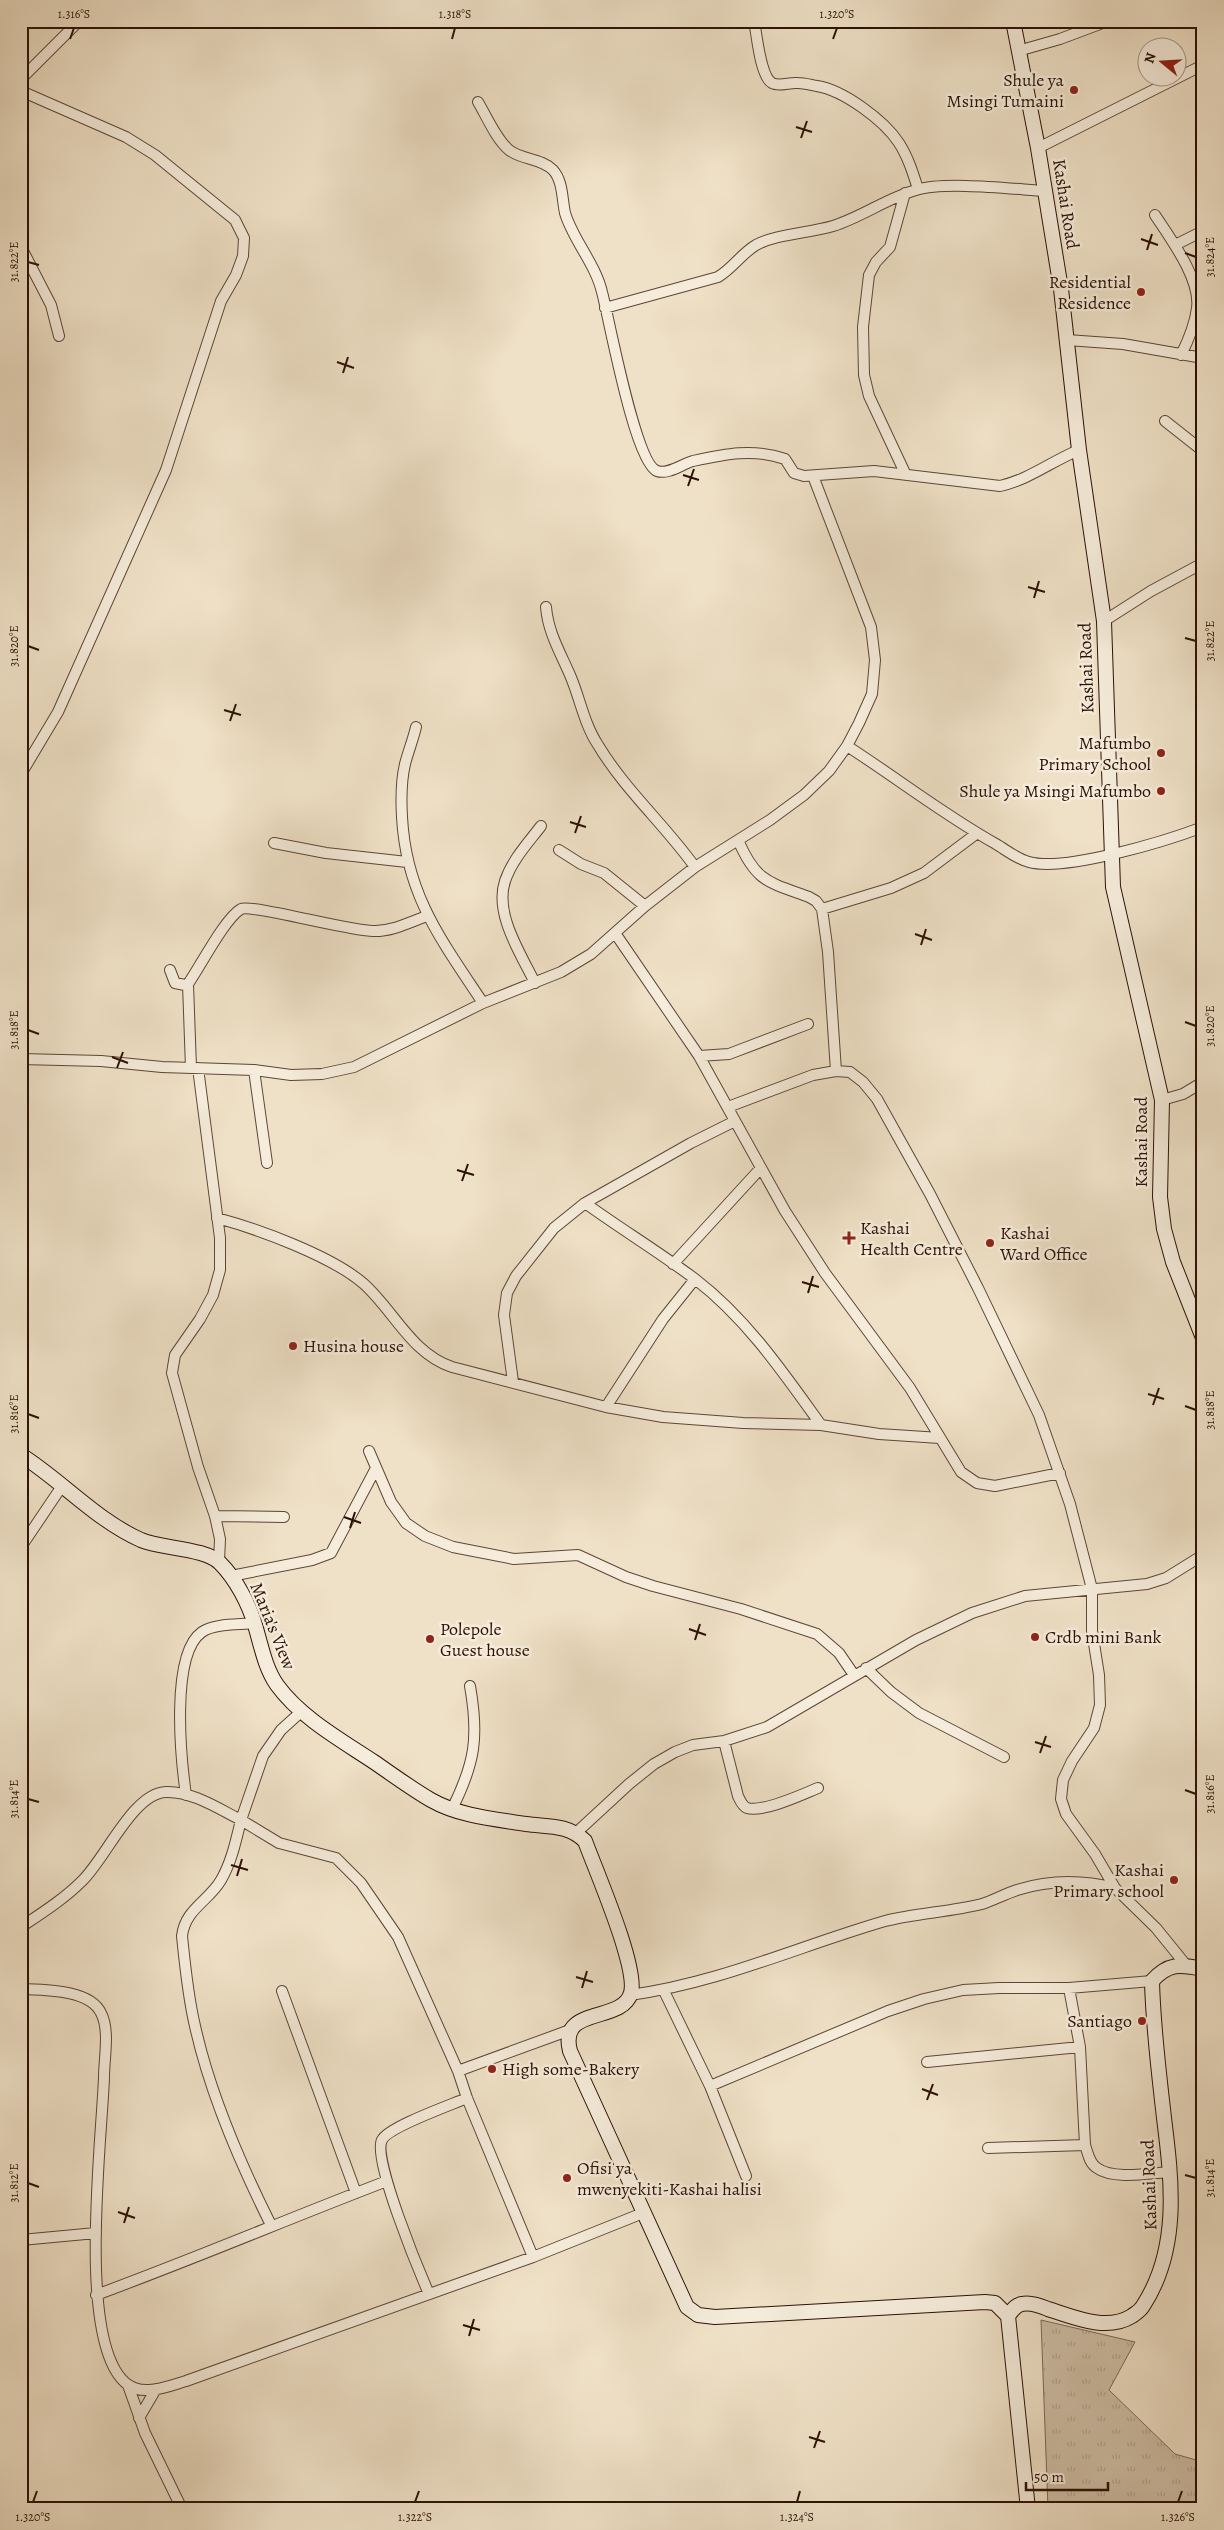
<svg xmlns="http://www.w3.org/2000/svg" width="1224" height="2530" viewBox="0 0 1224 2530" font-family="Alegreya,serif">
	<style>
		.grass { fill: url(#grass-tufts); stroke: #7d6856 }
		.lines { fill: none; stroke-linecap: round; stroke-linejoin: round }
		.street-casing { stroke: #5d4636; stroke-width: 12 }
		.secondary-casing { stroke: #2c1206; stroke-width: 16 }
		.street { stroke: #f5ecdb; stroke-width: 10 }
		.secondary { stroke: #f5ecdb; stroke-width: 14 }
		.ticks { fill: none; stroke: #2c1206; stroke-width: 2 }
		.poi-dot { fill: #8f2418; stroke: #f5ecdb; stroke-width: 2 }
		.labels { text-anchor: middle; stroke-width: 5; stroke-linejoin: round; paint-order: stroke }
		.poi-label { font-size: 18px; fill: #2c1206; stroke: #f5ecdb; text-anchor: start }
		.street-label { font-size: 18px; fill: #2c1206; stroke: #f5ecdb }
		.neatline { fill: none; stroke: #2c1206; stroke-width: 2 }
		.ticks-label { font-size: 12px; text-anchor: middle; fill: #2c1206 }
	</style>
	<defs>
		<pattern id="grass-tufts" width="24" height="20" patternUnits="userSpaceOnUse" patternTransform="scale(1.25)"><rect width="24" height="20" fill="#cebea6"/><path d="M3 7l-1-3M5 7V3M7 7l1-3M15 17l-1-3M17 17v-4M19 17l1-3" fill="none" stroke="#b1a28d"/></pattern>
	</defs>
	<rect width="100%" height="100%" fill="#efe1c7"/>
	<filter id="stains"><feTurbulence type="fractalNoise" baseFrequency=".004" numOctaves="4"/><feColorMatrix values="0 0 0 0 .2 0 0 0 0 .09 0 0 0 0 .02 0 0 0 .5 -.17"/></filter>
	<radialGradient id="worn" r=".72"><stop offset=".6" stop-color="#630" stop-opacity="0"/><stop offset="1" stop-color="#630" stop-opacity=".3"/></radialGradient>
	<!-- grass -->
	<path class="grass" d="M1041,2320L1135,2342L1109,2390L1175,2454L1203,2462V2509H1048Z"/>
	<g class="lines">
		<defs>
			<path id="street" d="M754,21C757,35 760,76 772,83C779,87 790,82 798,83C804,83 811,85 817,86C843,90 884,120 899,143C908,157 913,173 918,189
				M1018,51L1060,39L1108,21
				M21,79L79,21
				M21,91L126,137L155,155L235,220L244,238L243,256L236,275L221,301L166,470L58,712L21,774
				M478,102C487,117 496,139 509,150C522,160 541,158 553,170C563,181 562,199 565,213C573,240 595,263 602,292C609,318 635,463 657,471C668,475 682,464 693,461C725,454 753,448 785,459L794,473L804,476L874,471L1000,486C1028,480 1052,461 1079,450
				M1038,148L1203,65
				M1155,215C1170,238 1201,279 1197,308C1195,325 1188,341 1181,355
				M1175,245L1203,231
				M21,247L51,305L59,336
				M605,308L718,277C733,268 741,254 756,245C776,234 810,233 833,226C862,217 887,198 916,190C945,181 1013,189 1045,191
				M1067,340L1123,344L1203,358
				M1165,421L1203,451
				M905,473L869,396L864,375L863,327L869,275L876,262L890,247L905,193
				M546,607C548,632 560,652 570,675C580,698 584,724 598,745C625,790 665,825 695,867
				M1104,621L1151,591L1203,563
				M416,727C413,740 408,752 405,764C401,781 401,800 402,817C406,895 442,941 483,1003
				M847,746C897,778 944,815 996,844C1006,850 1017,859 1029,862C1065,872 1166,841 1203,827
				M738,840C756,882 768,882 809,897L816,901L822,909L828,952L836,1071
				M274,843L326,853L407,862
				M559,850L581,864L604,873L645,906
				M822,909L891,888L924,873L976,834
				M615,933L699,1056L785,1211L825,1273L910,1388L961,1472L977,1483L995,1486L1060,1473
				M170,970L175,983L185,985L188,984C200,967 225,918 241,909C251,904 350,931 373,931C391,932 410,922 427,916
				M535,983C521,954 494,914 505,881C512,860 528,843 541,826
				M188,984L191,1068
				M699,1056L729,1054L808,1024
				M21,1059L101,1061L162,1067L254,1070L291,1075L322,1074L354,1067L483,1003L561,972L591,954L645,906L695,867L770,820L804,795L829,771L847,746L859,723L872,694L875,660L871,627L813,476
				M198,1068L220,1238V1270L213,1295L200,1319L175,1355L172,1373L198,1467L215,1516L220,1539L219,1561
				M254,1070L267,1163
				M1162,1100L1183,1094L1203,1082
				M728,1107L813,1075L836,1071L850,1072L863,1082L877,1099L930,1194L978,1288L1039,1415L1070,1504L1092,1589V1631L1099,1675L1100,1705L1094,1728L1072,1761L1063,1780L1061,1799L1066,1814L1095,1854L1115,1888L1156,1928L1186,1965
				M585,1203C621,1229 659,1252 695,1279C746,1318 783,1372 821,1425
				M217,1218C258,1229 332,1256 364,1284C394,1311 412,1354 452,1367L606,1407L663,1417L743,1423L821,1425L879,1434L940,1438
				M673,1264L760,1169
				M513,1382L504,1315L507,1293L516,1276L554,1228L585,1203L691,1143L735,1121
				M606,1407L663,1319L695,1279
				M369,1451L391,1502L406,1523L425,1536L453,1547L514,1559L578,1555L626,1577L653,1586L741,1609L817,1634L839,1653L854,1675
				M215,1516L284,1517
				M21,1547L62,1486
				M231,1576L312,1560L331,1553L376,1468
				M866,1668L891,1692L919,1713L1004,1757
				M302,1711L281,1730L263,1756L241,1820L279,1843L336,1858L361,1883L398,1937L458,2071L467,2098L533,2257
				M724,1741L738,1796C740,1800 742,1806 747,1808C763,1813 803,1794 818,1788
				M186,1795C181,1760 170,1654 202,1632C215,1623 240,1625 255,1623
				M452,1809C475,1763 479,1737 470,1686
				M577,1832L629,1784L654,1764L675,1752L693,1745L724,1741L767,1727L916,1640L972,1613L1025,1596L1147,1584L1166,1578L1203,1555
				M21,1927C42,1913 64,1899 82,1881C106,1858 133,1793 166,1792C192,1791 219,1809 241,1820C236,1840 232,1861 221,1880C209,1901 185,1909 182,1936C185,1966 188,1997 195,2026C210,2094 240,2163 271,2225
				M1069,1988L1080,2047L1085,2145C1088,2153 1089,2163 1097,2168C1113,2180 1151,2173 1170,2172
				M21,1989C44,1990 90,1989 101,2013C110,2030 104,2058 104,2077C102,2139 76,2345 127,2384C143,2397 169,2386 186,2381L533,2257L643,2213
				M282,1991L356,2193
				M664,1991L710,2086L746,2176
				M630,1995C719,1983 799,1946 885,1921C917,1913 950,1912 982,1904C994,1900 1005,1894 1017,1890C1049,1880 1083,1880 1115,1888
				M927,2062L1080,2047
				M458,2071L570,2030
				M710,2086L888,2011L924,1999L963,1990L999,1988H1069L1152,1981
				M988,2148L1085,2145
				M21,2240L96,2233
				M429,2294C419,2271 372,2158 382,2140C388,2127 451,2105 467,2098
				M96,2295C194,2259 290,2218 387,2181
				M128,2385L145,2433L182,2509
				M139,2418L156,2389"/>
			<path id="secondary" d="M1013,21L1038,148L1061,289L1079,450L1104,621L1113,887L1162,1100L1160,1197L1164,1229L1173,1262L1203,1338
				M21,1455C62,1481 96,1520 141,1540C163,1549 205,1548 220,1563C236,1579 249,1604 255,1625C261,1645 265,1668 277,1685C301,1718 341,1740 374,1762C393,1775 412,1789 431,1800C459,1816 494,1819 526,1824C548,1827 568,1824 585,1841C596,1871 638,1967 631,1993C622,2024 558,2005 570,2051L687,2307L698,2315L715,2317L985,2302L995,2303L1008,2316
				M1028,2509L1008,2316C1012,2311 1015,2305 1022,2304C1030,2302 1041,2306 1048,2309C1074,2317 1106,2332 1132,2316C1136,2313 1140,2311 1143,2306C1180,2249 1172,2182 1164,2118C1159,2073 1153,2027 1152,1981C1168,1963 1180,1964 1203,1969"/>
		</defs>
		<!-- street casing -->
		<use href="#street" class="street-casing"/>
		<!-- secondary casing -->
		<use href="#secondary" class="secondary-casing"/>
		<!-- street -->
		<use href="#street" class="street"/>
		<!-- secondary -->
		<use href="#secondary" class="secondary"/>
	</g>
	<!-- ticks -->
	<path class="ticks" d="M70,39L74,28M452,39L455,28M833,39L837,28M796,127L812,132M801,138L807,121M1141,239L1158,245M1147,250L1152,234M1185,253L1196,257M28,262L39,265M337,362L354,368M343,373L348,357M683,475L699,480M688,486L694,469M1028,587L1045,592M1034,598L1039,581M1185,638L1196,641M28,646L39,650M224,710L241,715M230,721L236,704M570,822L586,827M575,833L581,816M915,934L932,940M921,945L926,929M1185,1022L1196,1026M28,1030L39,1034M112,1057L128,1063M117,1068L123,1052M457,1170L474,1175M462,1181L468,1164M802,1282L819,1287M808,1293L813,1276M1148,1394L1164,1399M1153,1405L1159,1388M1185,1406L1196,1410M28,1414L39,1418M344,1517L361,1523M350,1528L355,1512M689,1629L706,1635M695,1640L700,1624M1035,1742L1051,1747M1040,1753L1046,1736M1185,1790L1196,1794M28,1799L39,1802M231,1865L248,1870M237,1876L242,1859M576,1977L593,1982M582,1988L587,1971M922,2089L938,2095M927,2100L933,2084M1185,2175L1196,2178M28,2183L39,2187M118,2212L135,2218M124,2223L129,2207M463,2325L480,2330M469,2336L474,2319M809,2437L825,2442M814,2448L820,2431M33,2502L37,2491M415,2502L419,2491M797,2502L800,2491M1178,2502L1182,2491"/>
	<!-- markers -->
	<g class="poi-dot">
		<circle cx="1074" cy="90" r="5"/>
		<circle cx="1141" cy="292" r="5"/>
		<circle cx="1161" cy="753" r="5"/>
		<circle cx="1161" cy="791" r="5"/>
		<path d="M846.5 1230.5h5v5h5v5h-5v5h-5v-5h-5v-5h5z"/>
		<circle cx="990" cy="1243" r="5"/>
		<circle cx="293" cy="1346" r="5"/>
		<circle cx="1035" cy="1637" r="5"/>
		<circle cx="430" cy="1639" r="5"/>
		<circle cx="1174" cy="1880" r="5"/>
		<circle cx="1142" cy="2021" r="5"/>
		<circle cx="492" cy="2069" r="5"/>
		<circle cx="567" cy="2178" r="5"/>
	</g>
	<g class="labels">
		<!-- poi labels -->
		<g class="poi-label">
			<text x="1064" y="86" text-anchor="end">Shule ya<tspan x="1064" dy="21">Msingi Tumaini</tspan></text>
			<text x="1131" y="288" text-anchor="end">Residential<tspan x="1131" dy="21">Residence</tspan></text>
			<text x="1151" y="749" text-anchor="end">Mafumbo<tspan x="1151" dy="21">Primary School</tspan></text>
			<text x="1151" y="797" text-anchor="end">Shule ya Msingi Mafumbo</text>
			<text x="860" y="1234">Kashai<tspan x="860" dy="21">Health Centre</tspan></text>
			<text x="1000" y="1239">Kashai<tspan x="1000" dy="21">Ward Office</tspan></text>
			<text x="303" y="1352">Husina house</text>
			<text x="440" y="1635">Polepole<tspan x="440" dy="21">Guest house</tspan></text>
			<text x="1045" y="1643">Crdb mini Bank</text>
			<text x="1164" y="1876" text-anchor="end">Kashai<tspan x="1164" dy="21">Primary school</tspan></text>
			<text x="1132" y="2027" text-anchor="end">Santiago</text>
			<text x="502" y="2075">High some-Bakery</text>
			<text x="577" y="2174">Ofisi ya<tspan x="577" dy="21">mwenyekiti-Kashai halisi</tspan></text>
		</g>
		<!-- street labels -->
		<g class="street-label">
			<text transform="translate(1066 204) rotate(81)" y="6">Kashai Road</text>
			<text transform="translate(1086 668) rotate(-92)" y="6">Kashai Road</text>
			<text transform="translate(1141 1142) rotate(-90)" y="6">Kashai Road</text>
			<text transform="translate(273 1626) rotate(68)" y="6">Maria's View</text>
			<text transform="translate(1149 2185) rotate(-92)" y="6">Kashai Road</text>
		</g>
	</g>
	<!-- margin -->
	<rect width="1224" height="2530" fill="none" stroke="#efe1c7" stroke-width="55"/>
	<!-- north arrow -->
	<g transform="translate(1162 62) rotate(288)"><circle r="24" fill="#f5ecdb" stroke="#a59586"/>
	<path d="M0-4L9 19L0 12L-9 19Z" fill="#8f2418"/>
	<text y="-8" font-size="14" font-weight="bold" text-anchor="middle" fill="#2c1206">N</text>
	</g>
	<!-- scale -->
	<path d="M1026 2482v8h82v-8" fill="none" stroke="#2c1206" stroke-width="2.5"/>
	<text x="1034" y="2482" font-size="15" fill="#2c1206" stroke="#f5ecdb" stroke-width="4" paint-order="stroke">50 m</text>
	<rect x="28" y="28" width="1168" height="2474" class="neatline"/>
	<g class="ticks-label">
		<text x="74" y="18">1.316°S</text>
		<text x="455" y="18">1.318°S</text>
		<text x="837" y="18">1.320°S</text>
		<text transform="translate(1210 257) rotate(-90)" y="4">31.824°E</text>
		<text transform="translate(14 262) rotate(-90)" y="4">31.822°E</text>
		<text transform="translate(1210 641) rotate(-90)" y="4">31.822°E</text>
		<text transform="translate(14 646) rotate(-90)" y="4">31.820°E</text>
		<text transform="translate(1210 1026) rotate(-90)" y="4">31.820°E</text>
		<text transform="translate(14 1030) rotate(-90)" y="4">31.818°E</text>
		<text transform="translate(1210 1410) rotate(-90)" y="4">31.818°E</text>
		<text transform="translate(14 1414) rotate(-90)" y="4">31.816°E</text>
		<text transform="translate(1210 1794) rotate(-90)" y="4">31.816°E</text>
		<text transform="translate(14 1799) rotate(-90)" y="4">31.814°E</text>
		<text transform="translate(1210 2178) rotate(-90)" y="4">31.814°E</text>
		<text transform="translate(14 2183) rotate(-90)" y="4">31.812°E</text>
		<text x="33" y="2521">1.320°S</text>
		<text x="415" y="2521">1.322°S</text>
		<text x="797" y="2521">1.324°S</text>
		<text x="1178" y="2521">1.326°S</text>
	</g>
	<rect width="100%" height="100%" filter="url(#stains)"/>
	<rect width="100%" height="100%" fill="url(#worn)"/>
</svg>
